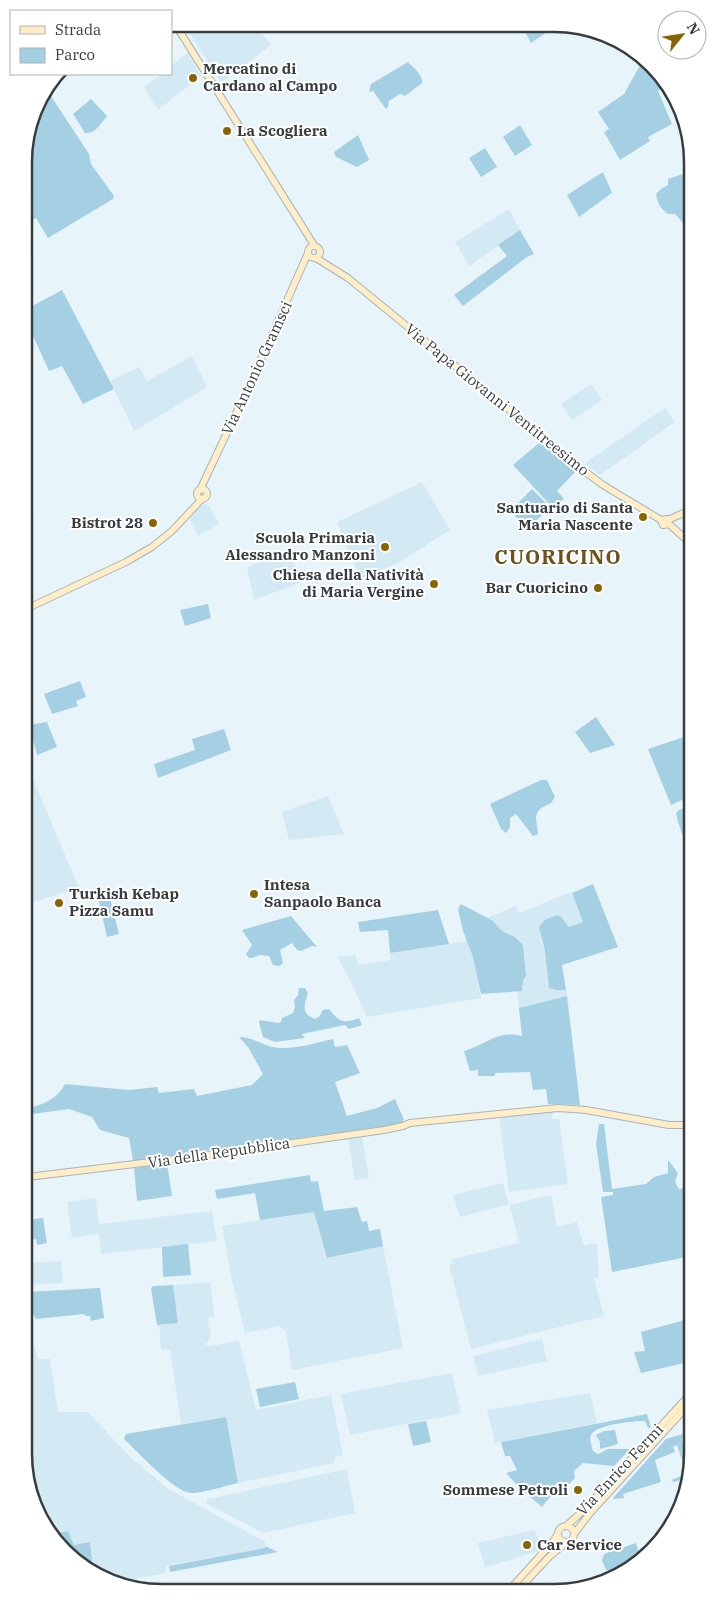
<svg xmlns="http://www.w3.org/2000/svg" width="717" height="1616" viewBox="0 0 717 1616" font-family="'IBM Plex Serif',serif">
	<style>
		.built { fill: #d3e9f3 }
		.green { fill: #a5cfe3 }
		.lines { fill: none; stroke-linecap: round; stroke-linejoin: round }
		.secondary-casing { stroke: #a7b4ba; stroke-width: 8 }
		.secondary { stroke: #feedc6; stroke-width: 6 }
		.poi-dot { fill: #886501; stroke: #fff; stroke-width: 2 }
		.labels { text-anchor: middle; stroke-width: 4; stroke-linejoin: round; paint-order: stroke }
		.poi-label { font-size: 15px; font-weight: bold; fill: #373d3f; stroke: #fff; text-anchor: end }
		.street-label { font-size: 15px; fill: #373d3f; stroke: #fff }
		.district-label { font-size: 20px; font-weight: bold; letter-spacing: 1px; fill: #6b5219; stroke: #fff }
		.rim { fill: none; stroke: #373d3f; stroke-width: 2.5 }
	</style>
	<rect width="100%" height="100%" fill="#e7f5fb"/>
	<!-- built -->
	<path class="built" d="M184,24H267L259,30L271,45L221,83Z
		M188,53L201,76L158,110L144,87L162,74H171V66Z
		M509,209L520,230L469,266L455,242Z
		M192,356L207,387L134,431L110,381L139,367L147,381Z
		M591,384L602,400L572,420L561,404Z
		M665,408L675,422L600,475L585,463Z
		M422,482L450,530L398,563L360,579L337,522Z
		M206,504L210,507L219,524L198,536L190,519L199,508Z
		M289,550L302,582L254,600L247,567Z
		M26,755L30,772L79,888L27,904Z
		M328,796L344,834L289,840L282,812Z
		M568,893H572L583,922L569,927L566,924L540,938L545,951L549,988L556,990H566L567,996L519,1008L517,991H522L523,981L526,976L523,945L515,937L502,931L493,921L487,918L516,906L519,913Z
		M467,941L473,957L481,998L367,1017L350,980L337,957L355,955L358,965L391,960L390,953Z
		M553,1111L552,1119H559L560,1126L568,1184L509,1192L499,1116Z
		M362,1136L369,1178L355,1180L348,1138Z
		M503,1183L509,1204L460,1217L453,1195Z
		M551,1195L557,1227L577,1222L584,1245L597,1243L599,1278H594L604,1316L471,1349L449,1265L453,1264L452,1260L454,1259L519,1243L510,1205Z
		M96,1198L99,1224L212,1211L217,1241L101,1254L99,1234L72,1238L67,1202Z
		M314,1212L327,1258L383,1246L403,1348L292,1370L286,1332L279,1326L245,1333L231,1276L222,1226Z
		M61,1261L63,1283L28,1285V1263Z
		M210,1282L215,1317L208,1318L211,1337L206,1344L208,1347L239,1340L256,1410L331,1395L343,1455L335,1457V1463L238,1483L226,1417L181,1424L170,1350L161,1349L159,1325L178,1323L173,1285Z
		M28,1334H31L38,1359H50L58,1412H88L128,1455L167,1488L265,1542V1548L166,1566V1573L120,1582L93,1569L90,1542L74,1545L68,1531L56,1533L29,1489Z
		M542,1339L547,1361L478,1376L473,1356Z
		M452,1373L461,1413L350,1435L341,1394Z
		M590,1393L597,1423L495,1443L487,1410Z
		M347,1469L355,1513L263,1533L206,1503L208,1499Z
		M534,1530L542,1545L536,1552L485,1567L478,1543Z"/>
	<!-- green -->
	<path class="green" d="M522,26H544L547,32L531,43Z
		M647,60L662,89L658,91L672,124L648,137L650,141L620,160L604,132L609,129L598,112L624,94L639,67Z
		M408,62C414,68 423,75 422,83L405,96L400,94L389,101L388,107L386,109L373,91L369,92L371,84Z
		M47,90L89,154L91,164L114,196L113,199L48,238L36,218L24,225V154L38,101Z
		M91,99L107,116C101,123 96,134 85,133L73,114Z
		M520,125L532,145L515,156L503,137Z
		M358,135L369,160L357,167L336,157L334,152Z
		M485,148L497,167L481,177L469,158Z
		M603,172L612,193L579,217L567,195Z
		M689,172V230L675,214H668C660,208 658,204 656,194L661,189L668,185V179Z
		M520,230L534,254L527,257L463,306L454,295L507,256L498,245Z
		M62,290L114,389L83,404L62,366L49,371L25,318V310Z
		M539,443L543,444L576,471L557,491L564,499L553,508L513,465Z
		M532,489L550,507L528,529L510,511Z
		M208,604L211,618L185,626L180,610Z
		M80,681L86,697L76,701L78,706L52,714L44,694Z
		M596,717L615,745L590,753L575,732Z
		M47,722L57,747L37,755L29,725Z
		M224,729L231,750L158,778L154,764L195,750L192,739Z
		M690,735L691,796L671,805L648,749Z
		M541,780H547L555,797L551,803L541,808L537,813L536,818L538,834L533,836L516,814L510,818V827L506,833L501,829L490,804Z
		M691,805V860L678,822L676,813L679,810Z
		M593,884L618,947L562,965L566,990H556L549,988L545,951L539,927L545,920L557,915L561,917L569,927L583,922L572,893Z
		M108,890L119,934L107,937L97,893Z
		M461,904L493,921L502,931L515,937L523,945L526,976L523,981L522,991L481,994L473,957L463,931L458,909Z
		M438,910L449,944L390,953L388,930L360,932L358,922Z
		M291,916L317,947L312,946L301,951L297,950L292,943L280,950L283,963L279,966L273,965L269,956L260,955L252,958H249L246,954L252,945L242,930Z
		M299,988H305L308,993C304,1006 301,1013 315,1019L319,1017L323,1010L329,1009C339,1022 343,1024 359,1018L362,1025L349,1029L345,1025L302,1034L305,1038L275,1042L263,1037L259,1022L260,1020L278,1023L281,1022L282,1018L293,1013L295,1007L294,1000L298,995Z
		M567,996L580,1105L548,1104L546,1089L533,1090L530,1072L495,1073V1076H478V1070L470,1071L464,1051C487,1045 496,1030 522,1036L519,1008Z
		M239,1037C251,1037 259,1043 269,1046C288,1052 314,1043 333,1039L335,1047L347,1045L360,1073L335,1082L347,1116L377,1108L395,1099L404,1120L401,1124L133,1161L129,1138L100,1130L92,1117L69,1109L33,1114L32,1107C46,1104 58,1097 65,1084L129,1090L157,1087L159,1093L194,1089L197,1096L252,1085L263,1074L248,1047Z
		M599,1124H604L612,1189L646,1184L654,1177L668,1173V1160L678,1173L675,1182L679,1189L689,1187L691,1192L684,1211L692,1244V1256L612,1272L601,1197L613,1195V1192H603L596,1144Z
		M167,1163L172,1196L137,1201L134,1168Z
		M310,1175L311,1182L318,1181L324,1211L357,1207L362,1222L367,1221L369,1231L380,1229L383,1246L327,1258L314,1212L260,1220L255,1193L217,1199L215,1190Z
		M43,1218L47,1243L37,1245L36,1239L28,1240V1220Z
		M188,1244L191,1275L163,1277L162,1247Z
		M173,1285L178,1323L157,1325L151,1288L153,1286Z
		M100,1288L104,1318L91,1321L90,1316H85L84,1314L36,1319L28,1306V1292Z
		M692,1318L693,1361L641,1373L634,1352L645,1351L641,1332Z
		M295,1382L299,1399L260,1407L256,1389Z
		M647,1414L651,1427L648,1428L645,1421C633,1421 597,1424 591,1435C589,1440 592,1446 593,1451L598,1454L608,1449H630L614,1466L583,1463L574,1471L575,1478L561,1492L555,1491L542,1507L520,1488L506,1473L517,1470L510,1456H505L501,1442Z
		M226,1417L238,1483C228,1485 200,1494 191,1493C174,1492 138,1452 124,1439L126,1434Z
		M426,1421L431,1442L413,1446L408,1424Z
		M615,1430L618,1444L600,1449V1442L596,1435L604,1431Z
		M683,1434C679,1449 694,1460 690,1477L674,1482L671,1480L687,1474L677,1445L673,1447L675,1452L655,1460L661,1482L623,1494L624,1498L614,1499L613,1498L666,1439Z
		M68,1531L74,1545L90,1542L93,1569L71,1558L56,1533Z
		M636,1543L640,1557L616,1571L606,1570L602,1560L604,1554Z
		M265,1546L278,1552L170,1572L169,1566L265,1548Z"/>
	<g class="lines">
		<defs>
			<path id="secondary" d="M175,24L314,245
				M308 252a6 6 0 1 1 12 0a6 6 0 1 1-12 0Z
				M316,258L348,278L580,468L603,485L661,520
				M197 494a5 5 0 1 1 10 0a5 5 0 1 1-10 0Z
				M200,490L255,373L308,253
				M668,520L690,510
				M669,524L663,525L661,520L667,519L669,524L690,543
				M26,609L126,562L152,547L172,531L202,499
				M28,1177L208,1155L384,1130L403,1126L410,1123L558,1108L586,1110L669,1125H692
				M566,1526L584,1510L693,1391
				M558 1534a8 8 0 1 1 16 0a8 8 0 1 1-16 0Z
				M574,1534L591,1512L693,1400
				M511,1588L551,1544L558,1534
				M520,1588L549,1557L567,1542"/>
		</defs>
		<!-- secondary casing -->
		<use href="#secondary" class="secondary-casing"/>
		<!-- secondary -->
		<use href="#secondary" class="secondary"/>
	</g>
	<!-- markers -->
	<g class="poi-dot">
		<circle cx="193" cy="78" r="5"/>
		<circle cx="227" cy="131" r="5"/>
		<circle cx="643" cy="517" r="5"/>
		<circle cx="153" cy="523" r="5"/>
		<circle cx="385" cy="547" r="5"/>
		<circle cx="434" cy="584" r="5"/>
		<circle cx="598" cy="588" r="5"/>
		<circle cx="254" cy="894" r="5"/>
		<circle cx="59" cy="903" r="5"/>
		<circle cx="578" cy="1490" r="5"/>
		<circle cx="527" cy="1545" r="5"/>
	</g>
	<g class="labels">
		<!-- poi labels -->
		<g class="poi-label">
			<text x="203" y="74" text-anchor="start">Mercatino di<tspan x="203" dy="17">Cardano al Campo</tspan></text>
			<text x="237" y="136" text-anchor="start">La Scogliera</text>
			<text x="633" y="513">Santuario di Santa<tspan x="633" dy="17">Maria Nascente</tspan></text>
			<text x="143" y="528">Bistrot 28</text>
			<text x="375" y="543">Scuola Primaria<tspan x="375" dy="17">Alessandro Manzoni</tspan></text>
			<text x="424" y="580">Chiesa della Natività<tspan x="424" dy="17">di Maria Vergine</tspan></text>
			<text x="588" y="593">Bar Cuoricino</text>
			<text x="264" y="890" text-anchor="start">Intesa<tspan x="264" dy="17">Sanpaolo Banca</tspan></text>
			<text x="69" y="899" text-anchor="start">Turkish Kebap<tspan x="69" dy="17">Pizza Samu</tspan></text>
			<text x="568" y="1495">Sommese Petroli</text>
			<text x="537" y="1550" text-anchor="start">Car Service</text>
		</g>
		<!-- street labels -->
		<g class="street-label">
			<text transform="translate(257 368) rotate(-65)" y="5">Via Antonio Gramsci</text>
			<text transform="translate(497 400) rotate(39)" y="5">Via Papa Giovanni Ventitreesimo</text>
			<text transform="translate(219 1153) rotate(-8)" y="5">Via della Repubblica</text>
			<text transform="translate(620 1470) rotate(-47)" y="5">Via Enrico Fermi</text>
		</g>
		<!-- district labels -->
		<g class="district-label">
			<text x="558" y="564">CUORICINO</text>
		</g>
	</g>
	<!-- crop -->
	<path d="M0 0H717V1616H0ZM162 32H554A130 130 0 0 1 684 162V1454A130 130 0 0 1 554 1584H162A130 130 0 0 1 32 1454V162A130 130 0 0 1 162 32Z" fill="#fff" fill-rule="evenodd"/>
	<path class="rim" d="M162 32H554A130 130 0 0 1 684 162V1454A130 130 0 0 1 554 1584H162A130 130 0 0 1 32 1454V162A130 130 0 0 1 162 32Z"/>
	<!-- legend -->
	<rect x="10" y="10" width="162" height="65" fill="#ffffff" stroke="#afb1b2"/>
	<rect x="20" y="26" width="25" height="8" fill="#feedc6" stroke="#afb1b2"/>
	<text x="55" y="35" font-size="15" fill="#373d3f">Strada</text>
	<rect x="20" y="48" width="25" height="15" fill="#a5cfe3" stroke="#afb1b2"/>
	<text x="55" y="60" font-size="15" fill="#373d3f">Parco</text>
	<!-- north arrow -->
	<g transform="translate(682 35) rotate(60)"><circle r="24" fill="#ffffff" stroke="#afb1b2"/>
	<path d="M0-4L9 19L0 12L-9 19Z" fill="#886501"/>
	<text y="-8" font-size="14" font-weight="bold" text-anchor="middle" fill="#373d3f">N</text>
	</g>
</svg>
